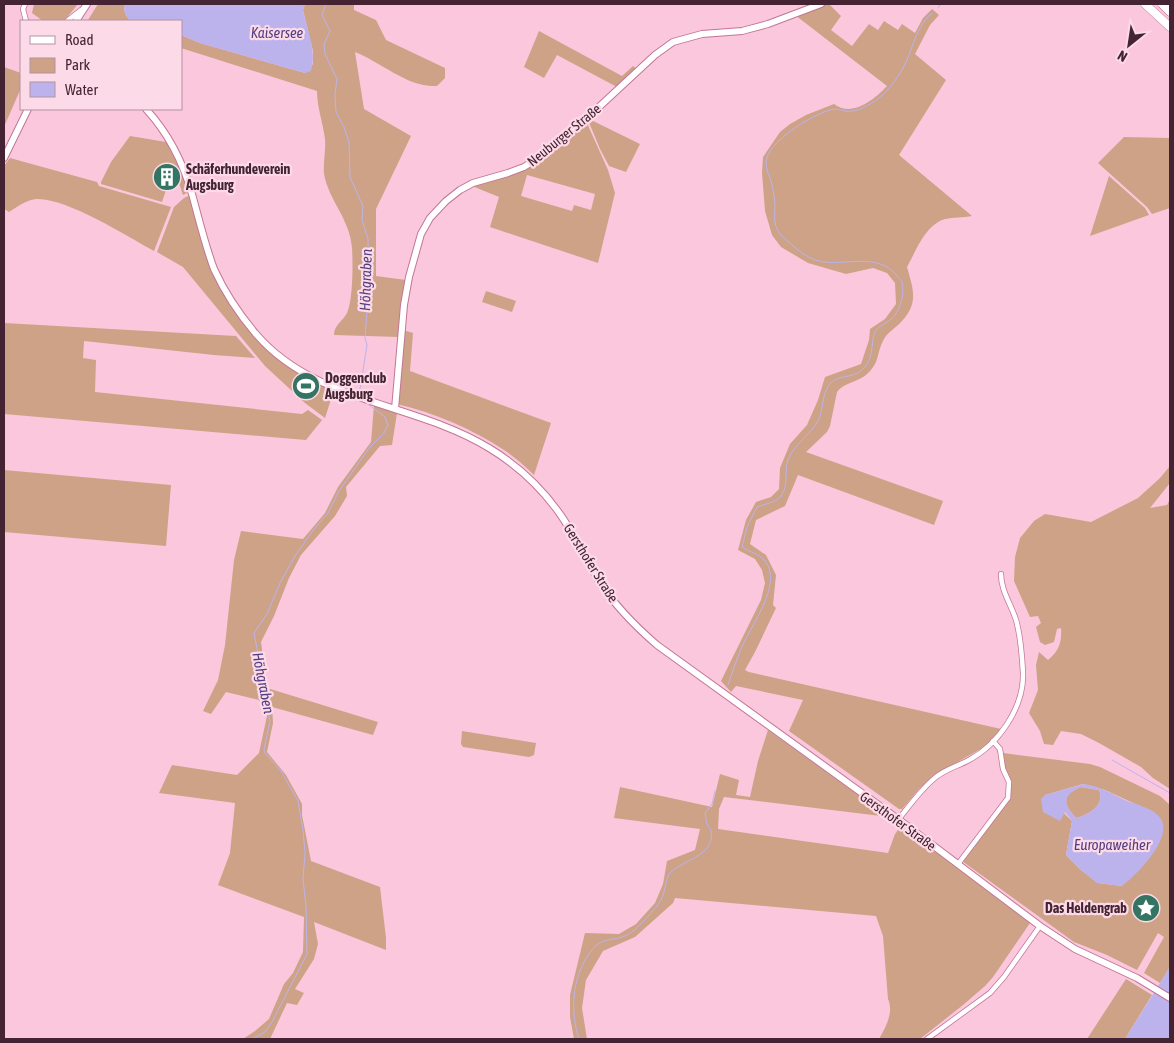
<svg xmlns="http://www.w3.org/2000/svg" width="1174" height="1043" viewBox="0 0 1174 1043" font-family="'Asap Condensed',sans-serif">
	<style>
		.green { fill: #cda287; fill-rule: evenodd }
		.water { fill: #bdb3ec; fill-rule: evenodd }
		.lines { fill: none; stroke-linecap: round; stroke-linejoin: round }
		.stream { stroke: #bdb3ec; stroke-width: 1 }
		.street-casing { stroke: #c37597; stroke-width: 6 }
		.secondary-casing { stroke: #c37597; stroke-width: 8 }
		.highway-casing { stroke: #c37597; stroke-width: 9 }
		.street { stroke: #fff; stroke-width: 4.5 }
		.secondary { stroke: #fff; stroke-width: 6 }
		.highway { stroke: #fff; stroke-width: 8 }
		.labels { text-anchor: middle; stroke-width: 4.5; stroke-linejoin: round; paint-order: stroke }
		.street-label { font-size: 14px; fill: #442432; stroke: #fddae7 }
		.poi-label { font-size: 14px; font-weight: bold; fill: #442432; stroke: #fddae7; text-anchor: start }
		.water-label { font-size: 15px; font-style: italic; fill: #503e82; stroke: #fddae7 }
	</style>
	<rect width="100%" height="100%" fill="#fbc7dc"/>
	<!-- green -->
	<path class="green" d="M34,4H78L64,21H43L32,13Z
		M98,4H125C123,12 126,16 131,21L88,20Z
		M305,4H354V10L376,20L386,40L445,68V78L437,86C408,88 381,62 355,52L364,109L411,136L376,209V276L406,280L399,337L334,335C334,325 343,321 347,313C353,300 353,263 352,248C350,219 329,201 324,174C323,163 326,151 325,139C323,123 317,107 317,91L181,48V35L200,43L305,73L313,64V51L303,10Z
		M826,4H829L841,16L831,30L852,46L869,24L878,30L884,21L898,30L902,24L915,33L923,18L932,9L939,15L930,25L915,54L946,80L899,155L972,216C963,218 953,217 945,219C925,225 916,251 907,267C913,289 919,302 902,321C896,328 886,333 883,341C876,355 880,363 866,375C858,382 843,383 837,392L830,426L827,432L806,452L943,501L934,525L798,475L785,506L756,520L750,544L766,555L776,575L773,605L776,608L755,652L745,670L749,672L1001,729L986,746L936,774L919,789L902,809H899L789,731L803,700L736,686L731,692L721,681L761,600L765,583L762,570L755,559L738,550L746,520L756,502L771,497L779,489L780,468L790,444L807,425L818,400L825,377L861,364L869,340L870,329L885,319L896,304L895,283L887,273L873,268L846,274L808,263L781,247L772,235L765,211L762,173L763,157L780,132L790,124L806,115L834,104C852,118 875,99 887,86L795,15Z
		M539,31L622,76L633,66L637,69L617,87L557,55L544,78L524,67Z
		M4,67L21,73V88L4,127Z
		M589,119L640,144L626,172L609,166L600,149L588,120Z
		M586,121L608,170L615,193L598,263L490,227L499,197L472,186L526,170L549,153ZM527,175L595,194L591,210L574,205L572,211L521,196Z
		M130,136L166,142L180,168L189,192L183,195L177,177L169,191L166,190L162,202L101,184V182L111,162Z
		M1124,137L1170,138V208L1152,214L1147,207L1098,163Z
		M10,158L97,182L99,186L171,207L154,251C127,236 65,197 36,199C26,200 17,207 9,212L4,209V166Z
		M1109,176L1145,208L1149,215L1090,236Z
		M190,195L211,267L257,339L334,390L325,418L305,403L265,366L183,267L157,252L174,207L184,198Z
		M486,291L516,301L512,312L482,302Z
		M4,323L236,336L255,358L214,355L84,341L83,358L96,360L95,392L302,414L308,410L322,420L306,440L4,414Z
		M403,330L413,333L410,371L551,423L534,475C525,466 515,457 504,450C472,429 435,413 397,404Z
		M374,405L397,413L392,445L380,446L346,487L347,496L335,516L301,555L289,578L274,616L261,642L267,688L378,722L373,735L272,707L273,723L267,752L286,775L302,804V815L311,861L380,887L386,938V950L314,922L318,944L314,959L295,989L304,993L297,1005L287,1003L270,1039H243L255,1031L269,1019L284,984L293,973L303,952L304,917L218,885L230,853L235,803L159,793L172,765L237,775L259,753L267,716L259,700L226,692L211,714L203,711L218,680L225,645L234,560L241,531L303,539L325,513L338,487L371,442Z
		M1170,466V483L1150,508L1167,505L1170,499V789L1153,778L1141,767L1099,743L1081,734L1061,731L1053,745L1044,744L1040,731L1029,713L1038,690L1036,665L1039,652L1048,660C1059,651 1062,642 1061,628L1057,629L1054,642L1045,645L1040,642L1036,627L1041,623L1038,616L1030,617L1014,581L1015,557L1020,538L1034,521L1045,514L1091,522L1138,498L1160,478Z
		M4,470L171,485L166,546L4,532Z
		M768,730L889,817L724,797L719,809L718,829L888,853L895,834L901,826L1030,923L993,977L985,986L963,1005L920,1039H879C886,1027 894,1012 888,999L883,936L876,916L675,898L673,903L635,937L603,951L586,980L582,1008L587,1039H574L570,1017V995L585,933L619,934L636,924L655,903L663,884L667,861L695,850L700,829L614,818L620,787L712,807L720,774L739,780L736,795L750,797L758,761Z
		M462,731L536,743L534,755L529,757L463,747L461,744Z
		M1003,753L1090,764L1100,767L1160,796L1170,805V967L1160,983L1144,973L1164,937L1158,933L1137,970L1107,955L1074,942L962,861L1010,796L1003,760ZM1083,784L1105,790L1155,813L1122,886L1098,883L1081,870L1066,855L1072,821L1045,795Z
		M1081,787L1099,790C1105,806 1089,814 1076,818C1063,804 1061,795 1081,787Z
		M1126,979L1152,995L1125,1039H1087Z"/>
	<!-- water -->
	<path class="water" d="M125,4H305L303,10C307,30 317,50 311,71L305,73L200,43L181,35V21H131C126,16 123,12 125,4Z
		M1084,784C1100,786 1112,794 1127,801C1138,805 1155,809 1161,819C1173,839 1136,875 1122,886L1097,883L1081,870L1066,855L1072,821L1065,812L1060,821L1043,812L1041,799L1045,795ZM1081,787L1099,790C1105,806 1089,814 1076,818C1063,804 1062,795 1081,787Z
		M1170,967V1039H1125Z"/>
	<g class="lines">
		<!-- stream -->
		<path class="stream" d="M326,4L322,15L330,31L324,44L325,54L337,79L335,94L336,112L344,127L349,142L350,177L363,206L362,220L368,239V298L365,338L367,345L360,389
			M938,8L941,4
			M728,685C732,673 736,661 741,649C749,628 784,584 765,561C760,554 749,552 742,547L747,527L757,507C766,503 774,504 781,496C789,486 784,471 788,460C794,444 810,435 818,421C824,410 821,396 829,385C836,374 853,379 862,370C875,358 870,344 875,332C878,326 885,324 890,320C900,313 905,294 902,282C901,281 898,277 897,276C878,251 844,267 819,261C809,259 797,250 790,243C783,238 776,231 775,222C774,218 775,212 775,207C775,199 773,189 771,181C769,175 766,170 766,163C766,142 812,115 830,110C835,108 840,110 845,111C856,113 870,105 879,98C890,89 900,75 906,62C914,45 917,25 932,13
			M1112,760L1170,793
			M252,1039L265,1032L272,1022L307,954L306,906L303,879L305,853L303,830L298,801L281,771L265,753L264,749L270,721L259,681L258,654L254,633L267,614L280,583L295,556L314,529L328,513L339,491L369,448L384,433L388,425L385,417L369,405
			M579,1039C570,1011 572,980 588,955C591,951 594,947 598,944C607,938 618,940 627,935C636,931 650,914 657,906C667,895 664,878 671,872C682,861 716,855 711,831C711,828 708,827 707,824C706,821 706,817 705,813L712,804L715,791"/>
		<defs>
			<path id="street" d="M25,4L23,9L26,21
				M67,21L81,10
				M898,820C910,805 921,789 936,777C946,769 958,766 969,760C999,744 1024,707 1023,673C1022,655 1021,637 1016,620C1011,604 1001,591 1001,574
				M958,864L1008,798L1009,782L1003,769L1000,749L993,741
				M927,1039L990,993L1004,977L1040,926"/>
			<path id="secondary" d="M76,21L87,4
				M146,109C168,133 183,162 192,194C199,219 205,245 214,269C225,293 239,314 256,334C315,403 416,403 489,448C519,466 545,491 564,520C577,540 587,562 599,581C615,606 635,626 657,645L902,822L1040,926L1075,949L1137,978L1170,998
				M4,158L28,109
				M395,409L404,305L409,277L421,234L430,218L446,201L460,190L473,183L508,173L524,167L535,160L586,119L655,55L673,42L702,34L742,31L768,24L821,4"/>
			<path id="highway" d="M1145,4L1170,27
				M1162,4L1170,12"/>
		</defs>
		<!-- street casing -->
		<use href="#street" class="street-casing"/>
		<!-- secondary casing -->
		<use href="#secondary" class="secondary-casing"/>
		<!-- highway casing -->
		<use href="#highway" class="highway-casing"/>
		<!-- street -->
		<use href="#street" class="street"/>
		<!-- secondary -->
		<use href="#secondary" class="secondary"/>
		<!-- highway -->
		<use href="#highway" class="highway"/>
	</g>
	<!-- icons -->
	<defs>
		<symbol id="building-disc" viewBox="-11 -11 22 22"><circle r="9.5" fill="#337462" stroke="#fddae7"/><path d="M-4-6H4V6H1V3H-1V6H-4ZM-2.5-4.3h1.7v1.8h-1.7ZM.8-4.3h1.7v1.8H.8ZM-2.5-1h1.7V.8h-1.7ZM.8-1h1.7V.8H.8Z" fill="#fff"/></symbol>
		<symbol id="stadium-disc" viewBox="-11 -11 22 22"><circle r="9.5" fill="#337462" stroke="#fddae7"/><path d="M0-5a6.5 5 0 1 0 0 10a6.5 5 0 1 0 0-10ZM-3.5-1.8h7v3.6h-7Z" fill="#fff"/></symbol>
		<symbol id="sight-disc" viewBox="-11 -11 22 22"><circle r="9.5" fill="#337462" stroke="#fddae7"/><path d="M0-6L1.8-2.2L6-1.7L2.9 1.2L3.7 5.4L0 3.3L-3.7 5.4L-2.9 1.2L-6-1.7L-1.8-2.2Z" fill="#fff"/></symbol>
	</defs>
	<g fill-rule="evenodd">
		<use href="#building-disc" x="151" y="161" width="32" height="32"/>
		<use href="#stadium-disc" x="290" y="370" width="32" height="32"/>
		<use href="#sight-disc" x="1130" y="892" width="32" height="32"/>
	</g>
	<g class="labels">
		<!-- street labels -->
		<g class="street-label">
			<text transform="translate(564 135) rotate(-39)" y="5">Neuburger Straße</text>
			<text transform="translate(591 563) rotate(58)" y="5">Gersthofer Straße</text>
			<text transform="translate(898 821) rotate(36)" y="5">Gersthofer Straße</text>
		</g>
		<!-- poi labels -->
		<g class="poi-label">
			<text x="186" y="174">Schäferhundeverein<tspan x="186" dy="16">Augsburg</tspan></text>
			<text x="325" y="383">Doggenclub<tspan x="325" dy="16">Augsburg</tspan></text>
			<text x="1127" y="913" text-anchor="end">Das Heldengrab</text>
		</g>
		<!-- water labels -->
		<g class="water-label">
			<text x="277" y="38">Kaisersee</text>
			<text transform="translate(366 280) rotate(-88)" y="5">Höhgraben</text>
			<text transform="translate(263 683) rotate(79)" y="5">Höhgraben</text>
			<text x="1112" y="850">Europaweiher</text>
		</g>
	</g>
	<!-- border -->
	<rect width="1174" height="1043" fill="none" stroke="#442432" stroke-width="10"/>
	<!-- legend -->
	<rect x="20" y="20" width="162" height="90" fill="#fddae7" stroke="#b3919f"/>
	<rect x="30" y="36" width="25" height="8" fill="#ffffff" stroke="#b3919f"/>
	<text x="65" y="45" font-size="15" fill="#442432">Road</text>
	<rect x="30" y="58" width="25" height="15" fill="#cda287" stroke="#b3919f"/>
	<text x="65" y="70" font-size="15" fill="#442432">Park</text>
	<rect x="30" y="82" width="25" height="15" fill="#bdb3ec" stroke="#b3919f"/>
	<text x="65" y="95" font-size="15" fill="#442432">Water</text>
	<!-- north arrow -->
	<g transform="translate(1129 45) rotate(210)" stroke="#fddae7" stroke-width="4" paint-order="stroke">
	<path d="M0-4L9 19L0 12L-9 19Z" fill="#442432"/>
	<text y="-8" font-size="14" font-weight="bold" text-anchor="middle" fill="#442432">N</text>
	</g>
</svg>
